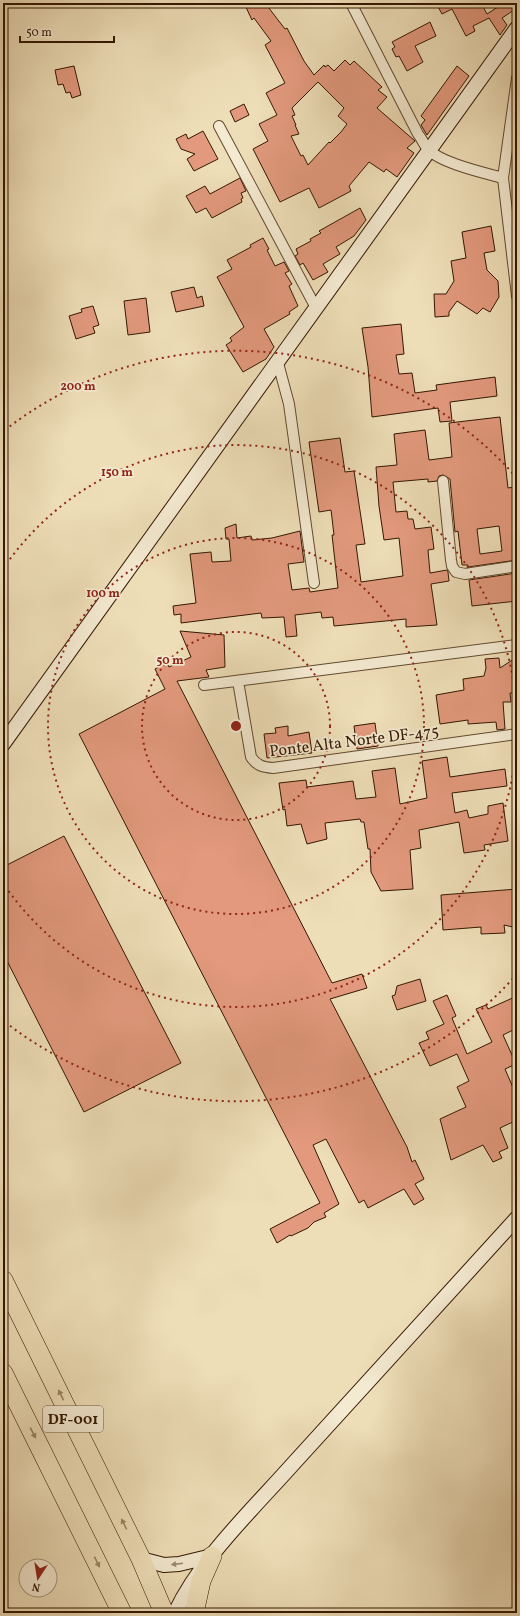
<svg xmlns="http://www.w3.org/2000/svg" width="520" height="1616" viewBox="0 0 520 1616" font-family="Vollkorn,serif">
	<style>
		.building { fill: #e2997d; stroke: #341700; fill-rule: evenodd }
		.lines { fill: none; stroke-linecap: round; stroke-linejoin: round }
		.street-casing { stroke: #62492e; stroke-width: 12 }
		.secondary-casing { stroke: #341700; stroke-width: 16 }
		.highway-casing { stroke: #341700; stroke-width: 20 }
		.street { stroke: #f4ead1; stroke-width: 10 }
		.secondary { stroke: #f4ead1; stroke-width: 14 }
		.highway { stroke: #eedeb8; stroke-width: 19 }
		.oneway { fill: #9a8465 }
		.oneway2 { fill: #9e8b73 }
		.ring { fill: none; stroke: #8f2418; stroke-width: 2; stroke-dasharray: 2 4 }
		.labels { text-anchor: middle; stroke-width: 3.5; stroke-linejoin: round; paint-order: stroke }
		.shield { fill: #f4ead1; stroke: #6e563f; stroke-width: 1 }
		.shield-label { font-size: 15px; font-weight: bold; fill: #341700 }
		.street-label { font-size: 16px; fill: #341700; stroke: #f4ead1 }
		.centre { fill: #8f2418; stroke: #f4ead1; stroke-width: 2 }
		.ring-label { font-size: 12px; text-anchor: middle; font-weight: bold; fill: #8f2418; stroke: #f4ead1; stroke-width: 3.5; stroke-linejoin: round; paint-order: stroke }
	</style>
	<rect width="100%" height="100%" fill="#eedeb8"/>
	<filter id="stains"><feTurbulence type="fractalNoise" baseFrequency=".005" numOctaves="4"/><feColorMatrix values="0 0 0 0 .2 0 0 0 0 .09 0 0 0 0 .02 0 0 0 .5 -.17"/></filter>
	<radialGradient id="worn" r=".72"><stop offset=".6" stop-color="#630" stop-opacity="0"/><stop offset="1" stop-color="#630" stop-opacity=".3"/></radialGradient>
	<!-- building -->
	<path class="building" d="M244,3H265L285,29L287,28L304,61L314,75L324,65L325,67L328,65L334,71L345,60L350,65L354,61L382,87L378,90L387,97L377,108L415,141L407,148L414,153L397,177L386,169L384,172L369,162L349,186L351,191L319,208L309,188L280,202L253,149L268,141L259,124L277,115L266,93L285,83L265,45L271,41L254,18L252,20ZM318,82L344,108L338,116L347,124L341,132L330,143L329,142L308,165L303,155L301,156L291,136L299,134L295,125H296L292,116L295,115L292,108Z
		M436,3H481L487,14L504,3H517V8L502,18L507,25L500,35L489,18L473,26L475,31L466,36L452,9L442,14Z
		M430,22L436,36L415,46L423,62L407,71L399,56L396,57L392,49L395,47L392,42Z
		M74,66L81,95L72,98L70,92L66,93L63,84L58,85L55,70Z
		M457,66L469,76L427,135L421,125L425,120L421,116Z
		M244,104L249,115L235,122L230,111Z
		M203,131L218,159L194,171L187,159L195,154L181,149L176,139L186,134L188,139Z
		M240,178L246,191L241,193L243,198L241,199L242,202L212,218L206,208L196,213L186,196L205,186L210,194Z
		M360,208L366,220L354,236L336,247L340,254L323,264L328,272L313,280L303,263L300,265L295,256L298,254L296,249L311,241L310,239L321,233L319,231Z
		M491,226L495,251L484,253L487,270L498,281L499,297L490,312L483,308L477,314L457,301L449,312V316L435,317L434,294H446L454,281L451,261L466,258L462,232Z
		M263,238L269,249L267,250L275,266L284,262L289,271L285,273L292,284L289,286L298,306L289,312L290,314L264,329L274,347L266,359L243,372L226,345L232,341L230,338L244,327L217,277L232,269L227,260L251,247L250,245Z
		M194,287L197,298L202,296L204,306L176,312L171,292Z
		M146,298L150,332L128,335L124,301Z
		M93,306L99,325L93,327L95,333L76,339L69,316L82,312L81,309Z
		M401,324L404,354L396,355L399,374L412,373L415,393L437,390L436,385L495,377L497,396L450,402L452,421L440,422L438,408L372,417L368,367L362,328Z
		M500,417L508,488L514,487L516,501H515L517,514V560L468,567V565H462L458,531L455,532L450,479L443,475L439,476L437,481L428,482V479L393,482L396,512L407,511L408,519H413L415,529L431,527L434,549L428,550L430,573L447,570L448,572L449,581L431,584L437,625L406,627V619L334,626L333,617L322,618L321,612L295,615L297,636L286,637L284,617L262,618L261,613L181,623V614L174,615L173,606L196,603L190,554L211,552L212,562L231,561L229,539H226L225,528L236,524L237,538L251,536L252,540L272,538L300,531L304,562L288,564L292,590L309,588L310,592L338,588L332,535H334L331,510L319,512L309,442L340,438L345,472L354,471L365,544L356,545L361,582L403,576L399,538L384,540L379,506L376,467L397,465L394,434L425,430L429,460L452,457L449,423ZM499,526L502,551L480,554L477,529Z
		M517,573V601L472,606L469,580Z
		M180,631L224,635L225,667L206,670L209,677L177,681L332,983L362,974L367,988L330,999L407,1147L412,1162L415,1160L424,1179L415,1184L424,1199L414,1205L404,1189L368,1208L364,1200L359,1203L326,1139L313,1145L339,1204L324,1213L326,1217L314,1222L308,1228L291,1236L290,1235L277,1243L270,1229L320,1203L79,734L165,689L155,669L167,663L169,667L191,657Z
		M517,657V693H510L511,702H503L505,729L497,730L496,722L468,724V720L440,724L436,695L464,690L463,679L484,676L486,668L485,659L499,658L500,668Z
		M375,723L378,746L357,749L354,726Z
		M288,726V736L309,732L312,753L267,758L264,734L276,733L275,728Z
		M447,757L450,777L505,769L507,786L452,793L455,813L467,810L469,818L488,814V806L503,803L508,841L484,845L485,850L464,853L459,822L419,830L421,848L410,850L413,889L381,891L371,872L370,849H368L364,822H361L360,819L325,823L327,839L307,844L301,824L287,826L285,809L283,810L279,783L306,780L307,787L353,781L356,799L376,797L372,771L395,768L400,804L427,798L422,761Z
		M64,836L181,1063L84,1112L3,953V867Z
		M517,889V928L504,925L505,933L481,934V927L443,930L441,895Z
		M420,979L426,1001L397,1010L392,996L395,995L397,986Z
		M447,995L456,1016L452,1018L467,1054L492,1042L476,1009L486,1005L488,1009L517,996V1028L503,1035L516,1064L505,1069L517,1097V1120L500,1128L508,1148L499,1152L502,1158L493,1162L483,1145L451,1160L440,1119L466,1107L457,1087L469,1081L457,1054L430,1066L419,1043L429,1039L426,1032L444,1024L433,1001Z"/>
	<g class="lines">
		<defs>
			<path id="street" d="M351,3L418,134C422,139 424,145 428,149C440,163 485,173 503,178
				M517,78L503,178L517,296
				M219,126L316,308
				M278,363L289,404L314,583
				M443,481L451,560L452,566L456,572L465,574L517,566
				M238,681L251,757C257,766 263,767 273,768L517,734
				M204,685L517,645"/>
			<path id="secondary" d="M3,744L517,28
				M141,1559L164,1565L179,1564L212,1556
				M175,1613C201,1558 252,1510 293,1464C367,1382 442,1300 517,1218"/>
			<path id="highway" d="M3,1280L141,1559L164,1613
				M3,1373L122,1613
				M194,1613L201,1581L212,1556"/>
		</defs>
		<!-- street casing -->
		<use href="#street" class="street-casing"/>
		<!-- secondary casing -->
		<use href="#secondary" class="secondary-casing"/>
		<!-- highway casing -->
		<use href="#highway" class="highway-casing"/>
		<!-- street -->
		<use href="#street" class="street"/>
		<!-- secondary -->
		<use href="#secondary" class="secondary"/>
		<!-- highway -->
		<use href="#highway" class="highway"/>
	</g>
	<!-- one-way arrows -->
	<defs><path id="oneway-solid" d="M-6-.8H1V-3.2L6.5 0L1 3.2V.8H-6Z"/></defs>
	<g class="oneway">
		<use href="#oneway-solid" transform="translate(61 1395) rotate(-116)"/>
		<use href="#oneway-solid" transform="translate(33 1433) rotate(63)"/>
		<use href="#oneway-solid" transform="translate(124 1524) rotate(-116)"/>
		<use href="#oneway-solid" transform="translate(97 1562) rotate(64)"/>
	</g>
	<use class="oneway2" href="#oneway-solid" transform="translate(177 1564) rotate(173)"/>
	<!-- distance rings -->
	<g class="ring">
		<circle cx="236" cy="726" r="94"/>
		<circle cx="236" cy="726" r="188"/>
		<path d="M517 728A281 281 0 0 1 3 883M3 569A281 281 0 0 1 517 724"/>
		<path d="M517 974A375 375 0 0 1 5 1022M5 430A375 375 0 0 1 517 478"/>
	</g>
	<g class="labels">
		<!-- shield labels -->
		<rect class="shield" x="43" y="1406" width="60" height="26" rx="3"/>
		<g class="shield-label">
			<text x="73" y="1424">DF-001</text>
		</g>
		<!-- street labels -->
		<g class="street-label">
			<text transform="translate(354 740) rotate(-7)" y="6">Ponte Alta Norte DF-475</text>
		</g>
	</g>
	<circle cx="236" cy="726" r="6" class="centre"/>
	<g class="ring-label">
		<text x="78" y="390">200 m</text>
		<text x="117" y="476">150 m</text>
		<text x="103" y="597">100 m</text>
		<text x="170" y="664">50 m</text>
	</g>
	<!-- margin -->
	<rect width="520" height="1616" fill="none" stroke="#eedeb8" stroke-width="16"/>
	<rect x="4" y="4" width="512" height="1608" fill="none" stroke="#341700" stroke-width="2"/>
	<rect x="8" y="8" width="504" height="1600" fill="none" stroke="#341700"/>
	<!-- north arrow -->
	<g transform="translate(38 1578) rotate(192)"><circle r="19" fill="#f4ead1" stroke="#a7967d"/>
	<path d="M0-3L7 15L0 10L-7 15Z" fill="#8f2418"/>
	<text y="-6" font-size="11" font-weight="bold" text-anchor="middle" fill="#341700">N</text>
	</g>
	<!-- scale -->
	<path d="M20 36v6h94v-6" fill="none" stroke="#341700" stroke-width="2"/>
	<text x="26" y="36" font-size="12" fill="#341700" stroke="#f4ead1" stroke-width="3" paint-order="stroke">50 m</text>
	<rect width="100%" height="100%" filter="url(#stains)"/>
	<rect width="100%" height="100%" fill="url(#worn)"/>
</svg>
